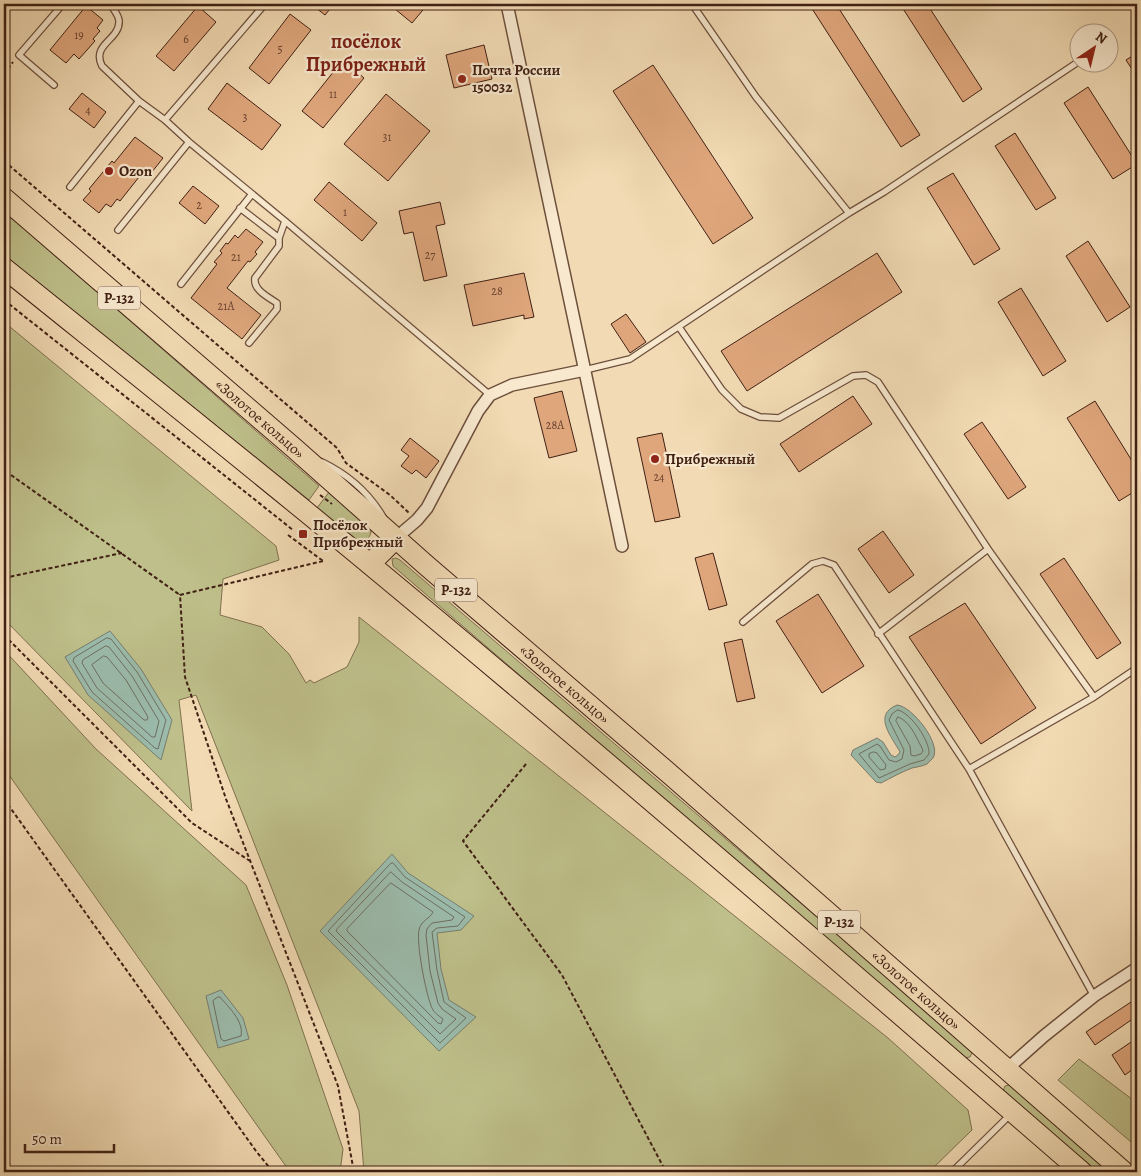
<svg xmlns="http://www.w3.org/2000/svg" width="1141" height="1176" viewBox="0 0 1141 1176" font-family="Alegreya,serif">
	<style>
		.green { fill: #bebf8a; stroke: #80704f }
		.water { fill: #9bbbab; stroke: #777d6f }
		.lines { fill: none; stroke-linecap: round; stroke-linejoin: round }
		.shore { stroke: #6e6e60; stroke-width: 1 }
		.building { fill: #dfa67c; stroke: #412014 }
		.service-casing { stroke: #6d4f3c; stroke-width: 8 }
		.minor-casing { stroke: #6d4f3c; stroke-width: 14 }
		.trunk-casing { stroke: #412014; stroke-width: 22 }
		.path { stroke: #412014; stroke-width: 2; stroke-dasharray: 4 2.5; stroke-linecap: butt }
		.service { stroke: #f7e8ce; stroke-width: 5.5 }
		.minor { stroke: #f7e8ce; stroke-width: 11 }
		.trunk { stroke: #f2dbb4; stroke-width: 20 }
		.poi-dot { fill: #8f2418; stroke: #f7e8ce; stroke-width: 2 }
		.labels { text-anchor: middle; stroke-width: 4.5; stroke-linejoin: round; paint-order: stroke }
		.number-label { font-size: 12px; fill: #68422e }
		.shield { fill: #f7e8ce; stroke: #785c4c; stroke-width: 1 }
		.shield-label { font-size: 14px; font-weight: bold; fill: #412014 }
		.poi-label { font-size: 15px; font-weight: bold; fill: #412014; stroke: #f7e8ce; text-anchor: start }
		.street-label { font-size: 15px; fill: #412014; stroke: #f7e8ce }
		.district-label { font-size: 20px; font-weight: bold; fill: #7a1f14; stroke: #f7e8ce }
	</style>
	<rect width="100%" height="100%" fill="#f2dbb4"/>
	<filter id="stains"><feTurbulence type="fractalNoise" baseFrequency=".004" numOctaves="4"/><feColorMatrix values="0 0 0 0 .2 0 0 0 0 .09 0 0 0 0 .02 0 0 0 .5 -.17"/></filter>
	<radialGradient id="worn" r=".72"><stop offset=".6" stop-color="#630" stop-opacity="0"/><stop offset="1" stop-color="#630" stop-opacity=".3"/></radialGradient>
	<!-- green -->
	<path class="green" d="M4,213L25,229L319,486L309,500L4,255Z
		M4,322L276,546L279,560L223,579L220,615L262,627L289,654L306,683L310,680L314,683L347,667L359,642V617L888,1038L968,1110L972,1130L929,1172H364L359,1111L196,695L179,700L192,811L4,619Z
		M329,492L371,527C372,534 369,540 361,543L317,508Z
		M396,558L400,560L970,1048L972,1053L970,1057L964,1058L393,566L392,559Z
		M4,650L96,749L246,885L287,985L343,1149L340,1172H290L4,768Z
		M1079,1059L1137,1103V1147L1058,1080Z
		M1013,1084L1114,1172H1094L1004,1094L1003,1091L1005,1086Z"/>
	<!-- water -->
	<path class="water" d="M110,631L141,669L172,720L161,760L88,695L65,657Z
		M897,705C912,706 942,744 933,758C931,760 929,762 927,764C923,766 917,767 912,768C901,772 891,778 881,783L876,782L851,755L853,750L877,738L883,742L891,755L895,757L898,755L900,752C892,737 872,715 897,705Z
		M392,854L408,873L474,916L461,930L437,933L441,969L449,1000L476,1017L439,1051L320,931Z
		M221,990L243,1018L249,1039L218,1048L206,996Z"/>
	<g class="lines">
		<!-- shore -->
		<path class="shore" d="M107,638L111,639L137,672L166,720L158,749L155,748L92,692L73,661L74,658Z
			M106,646L109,647L132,676L159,721L155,737H152L97,688L82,663L83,660Z
			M104,656L107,657L126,680L148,717L147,720H144L103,683L92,665Z
			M898,710C911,713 930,741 929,754L924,760L910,764L879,778L859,754L877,744L880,746L889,760L896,762L902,759L904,750L889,720L892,714Z
			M898,717C910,721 916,737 922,748L923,751L921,754L914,756L911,755L910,746L896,721Z
			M874,752L877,753L886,765L885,769L880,770L869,757V754Z
			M393,863L405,877L465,917L458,926L437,928L432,932L437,970L444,1002L466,1018L440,1043L328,931L390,864Z
			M391,872L402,882L454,917L452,920L432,923L427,929L426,935L430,971L438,1003L442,1009L456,1019L440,1034L336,931L337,929Z
			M391,883L433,912C430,919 421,920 419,930C416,943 426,995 432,1008C434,1013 439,1016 443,1019L441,1024L438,1023L347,931V929Z
			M218,997H220C229,1008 244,1021 241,1036L224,1041L221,1039L213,1001Z"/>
	</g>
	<!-- building -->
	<path class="building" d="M311,4H334L325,15Z
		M389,4H428L412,23Z
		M809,4H836L920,135L901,147Z
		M900,4H927L982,89L963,102Z
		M86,6L103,20L97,28L100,31L93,39L95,41L79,59L74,54L66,63L50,50Z
		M198,6L216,22L174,71L156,56Z
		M290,14L311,30L269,84L249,68Z
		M484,45L492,79L454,88L446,55Z
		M1137,53V77L1126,60Z
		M343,60L364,78L323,128L302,111Z
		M653,65L753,218L713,244L613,91Z
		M227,83L281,125L262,150L208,109Z
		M1088,87L1137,164L1113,179L1064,103Z
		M82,93L106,112L94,128L69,109Z
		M386,94L430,131L388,181L344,144Z
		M1015,133L1056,198L1036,210L995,146Z
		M135,137L163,158L148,177L143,172L120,201L117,199L111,207L106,204L99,213L83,200L91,191L89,189L112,161L114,163Z
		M953,173L1000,249L974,265L927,188Z
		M329,182L377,223L362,241L314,200Z
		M193,186L219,206L205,224L179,203Z
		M440,202L445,224L436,226L447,276L424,281L413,232L404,234L399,211Z
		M246,229L263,242L255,252L257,254L250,262L248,261L227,288L261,315L242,339L191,298L217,264L214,262L222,253L220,251L226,243L228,244L235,235L238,238Z
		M1088,241L1130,307L1107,322L1066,256Z
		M877,253L902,292L747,391L721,351Z
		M524,273L534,317L524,319V315L473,326L464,285Z
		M1021,288L1066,361L1043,376L998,302Z
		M626,314L646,342L630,353L611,324Z
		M562,391L577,451L549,458L534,398Z
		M853,396L872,424L799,472L780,444Z
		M1095,401L1137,469V490L1119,501L1067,418Z
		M982,422L1026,487L1008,499L964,434Z
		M662,433L680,517L655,522L637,438Z
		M410,438L439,461L426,478L416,470L412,474L401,466L409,456L401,450Z
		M883,531L914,575L889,593L858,549Z
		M713,553L727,605L709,610L695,558Z
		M1064,558L1121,643L1097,659L1040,574Z
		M818,594L864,666L822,693L776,621Z
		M965,603L1036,708L981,744L909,637Z
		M742,639L755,698L737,702L724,643Z
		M1137,998V1016L1095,1045L1086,1032Z
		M1137,1038V1066L1125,1075L1112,1055Z"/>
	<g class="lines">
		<defs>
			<path id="service" d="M110,4C113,9 119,15 119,21C120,40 91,44 102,66L139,101L165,120L189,142L285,221L490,395
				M692,4L756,97L849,213
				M54,85L19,55L63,4
				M165,120L265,4
				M70,187L139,101
				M240,208L279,238
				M118,230L189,142
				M181,284L252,194
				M679,327L722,390L741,409L760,417L779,418L853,376L866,375L878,382L988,549
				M249,343L277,309V303C268,297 253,290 255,278L279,246V238L285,221
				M585,370L630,359L849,213L884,192L1078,62
				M322,462C347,474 369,493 383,517
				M743,622L812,564L823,561L834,565L969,769L1094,996
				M878,634L988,549L1094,697
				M969,769L1094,697L1137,668
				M952,1172L1011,1114"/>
			<path id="minor" d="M507,4L622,546
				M396,538L417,520L427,508L478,411L490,395L512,385L585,370
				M1007,1069L1044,1036L1094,996L1137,968"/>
			<g id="trunk">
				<path id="s1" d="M4,198L294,448L427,566L672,776L1124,1172"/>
				<path d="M4,268C127,367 250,465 372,566C612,765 847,968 1082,1172"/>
				<path d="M370,564L396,538"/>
			</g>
		</defs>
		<!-- service casing -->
		<use href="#service" class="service-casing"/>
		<!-- minor casing -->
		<use href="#minor" class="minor-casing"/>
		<!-- trunk casing -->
		<use href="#trunk" class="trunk-casing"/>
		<!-- path -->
		<path class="path" d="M4,74L13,62
			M4,161L337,448L346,463L390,495L409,513
			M4,300L293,530
			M11,475L180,595
			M320,495L332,504
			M288,535L323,561
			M323,561L180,595L185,677L226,799L338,1086L354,1172
			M4,578L122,553
			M4,635L192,823L250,861
			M526,764L463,841L562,975L666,1172
			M4,799L256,1151L273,1172"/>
		<!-- service -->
		<use href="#service" class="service"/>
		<!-- minor -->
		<use href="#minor" class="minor"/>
		<!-- trunk -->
		<use href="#trunk" class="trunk"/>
	</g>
	<!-- markers -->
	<g class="poi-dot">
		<circle cx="462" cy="79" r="5"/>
		<circle cx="109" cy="171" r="5"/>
		<circle cx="655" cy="459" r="5"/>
		<rect x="298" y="529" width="10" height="10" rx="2.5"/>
	</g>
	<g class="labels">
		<!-- number labels -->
		<g class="number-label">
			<text x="79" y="39">19</text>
			<text x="186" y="43">6</text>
			<text x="280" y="53">5</text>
			<text x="333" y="98">11</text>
			<text x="88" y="114">4</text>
			<text x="245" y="121">3</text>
			<text x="387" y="141">31</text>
			<text x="199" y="209">2</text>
			<text x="345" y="216">1</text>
			<text x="430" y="259">27</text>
			<text x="236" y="261">21</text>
			<text x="497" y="295">28</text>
			<text x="226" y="310">21А</text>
			<text x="555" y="429">28А</text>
			<text x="659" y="481">24</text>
		</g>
		<!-- shield labels -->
		<g class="shield">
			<rect x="98" y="286.5" width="42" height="23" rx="4"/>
			<rect x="435" y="578.5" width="42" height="23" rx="4"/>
			<rect x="818" y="910.5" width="42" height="23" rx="4"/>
		</g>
		<g class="shield-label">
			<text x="119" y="303">Р-132</text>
			<text x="456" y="595">Р-132</text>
			<text x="839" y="927">Р-132</text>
		</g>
		<!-- poi labels -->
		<g class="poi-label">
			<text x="472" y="75">Почта России<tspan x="472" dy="17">150032</tspan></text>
			<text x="119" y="176">Ozon</text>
			<text x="665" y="464">Прибрежный</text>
			<text x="313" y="530">Посёлок<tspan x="313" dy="17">Прибрежный</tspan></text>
		</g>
		<!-- street labels -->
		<g class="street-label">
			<text dy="5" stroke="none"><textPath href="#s1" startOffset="338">«Золотое кольцо»</textPath></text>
			<text dy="5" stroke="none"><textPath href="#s1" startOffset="742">«Золотое кольцо»</textPath></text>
			<text dy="5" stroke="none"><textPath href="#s1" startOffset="1208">«Золотое кольцо»</textPath></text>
		</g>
		<!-- district labels -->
		<g class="district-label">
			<text x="366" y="48">посёлок<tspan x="366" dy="23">Прибрежный</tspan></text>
		</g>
	</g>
	<!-- margin -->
	<rect width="1141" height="1176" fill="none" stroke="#f2dbb4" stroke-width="20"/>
	<rect x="5" y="5" width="1131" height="1166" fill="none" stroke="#412014" stroke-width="2.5"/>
	<rect x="10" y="10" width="1121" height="1156" fill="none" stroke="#412014"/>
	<!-- north arrow -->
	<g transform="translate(1094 48) rotate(35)"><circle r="24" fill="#f7e8ce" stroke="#ae9884"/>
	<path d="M0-4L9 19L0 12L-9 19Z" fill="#8f2418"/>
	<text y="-8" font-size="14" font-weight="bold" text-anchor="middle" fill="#412014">N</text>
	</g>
	<!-- scale -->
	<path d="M25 1144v8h89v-8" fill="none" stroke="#412014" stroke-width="2.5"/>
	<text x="32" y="1144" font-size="15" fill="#412014" stroke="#f7e8ce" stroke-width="4" paint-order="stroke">50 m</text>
	<rect width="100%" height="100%" filter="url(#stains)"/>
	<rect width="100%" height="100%" fill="url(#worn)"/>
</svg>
